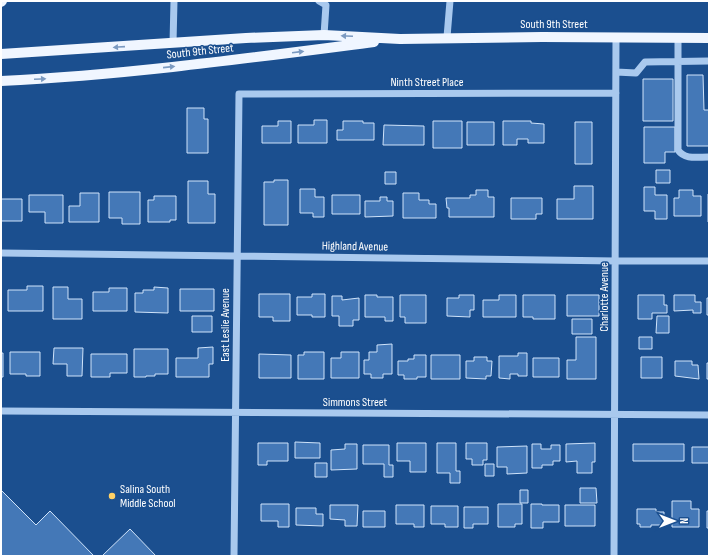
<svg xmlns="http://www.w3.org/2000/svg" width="710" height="557" viewBox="0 0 710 557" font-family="'Sofia Sans Condensed',sans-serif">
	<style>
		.building { fill: #4478b7; stroke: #cfe3fa }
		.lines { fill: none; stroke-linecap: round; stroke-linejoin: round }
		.minor { stroke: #a9c9ee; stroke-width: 7 }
		.major { stroke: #f0f6ff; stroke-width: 10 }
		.oneway { fill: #7b9ac1 }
		.poi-dot { fill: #ffd166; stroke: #1b4f8f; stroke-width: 1.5 }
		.labels { text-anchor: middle; stroke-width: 3; stroke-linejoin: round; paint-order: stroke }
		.street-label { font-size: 12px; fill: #fff; stroke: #1b4f8f }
		.poi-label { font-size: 12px; fill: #fff; stroke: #1b4f8f; text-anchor: start }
	</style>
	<rect width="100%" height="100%" fill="#1b4f8f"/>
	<!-- building -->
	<path class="building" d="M687,75H703L704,110H709V146H687Z
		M643,79H673V121H643Z
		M187,108H204V119H208V153H187Z
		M314,120H327V143H298V125H314Z
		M278,121H291V143H262V126H278Z
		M343,121H363V123H374V140H337V130H343Z
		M433,121H462V148H433Z
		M503,121H531V123L544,124V143H528V139H517V145H503Z
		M467,122H494V145H467Z
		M575,122H592V164H575Z
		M384,125L424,126V145H383Z
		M644,127H675V152H665V163H644Z
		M656,170H670V183H656Z
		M385,172H396V184H385Z
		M274,180H288V225H264V182H274Z
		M188,181H208V194H215V223H188Z
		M574,186H593V219H557V199H574Z
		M644,187H655V195H667V219H655V211H644Z
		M300,189H315V197H324V217H313V213H300Z
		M476,190H488V197H494V217H449V208H447L446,198H470V195H476Z
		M679,190H693V196H701V216H674V198H679Z
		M109,192H140V224H122V218H109Z
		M80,193H99V222H69V206H80Z
		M403,193H419V200H429V204H436V218H403Z
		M708,194H709V222H708Z
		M29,195H63V223H45V212H29Z
		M332,195H360V214H332Z
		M154,196H176V220H170V222H148V200H154Z
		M380,197H387V201H393V216L365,217V201H380Z
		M511,198H542V214H536V219H511Z
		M1,199H22V221H1Z
		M27,286H43V311H8V290H27Z
		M53,287H68V299H82V319H53Z
		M154,287L168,288V313L135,312V293H143V290H154Z
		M109,288H127V311H93V292H109Z
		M180,289H214V311H180Z
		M259,294H290V321H273V317H259Z
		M312,294H325V317H312V315H297V297H312Z
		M365,295H377V297H393V321H385V317H365Z
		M400,295H426V323H405V317H400Z
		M459,295H474V310H470V317L447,316V298H459Z
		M499,295H516V317H483V300H499Z
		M523,295H555V319H533V317H523Z
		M567,295H599V316H567Z
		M638,295H664V305H667V313H652V319H638Z
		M674,295H695V302H701V313H693V310L674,311Z
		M332,296H342V300L359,298V320H353V326H339V316H332Z
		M707,298H709V315H707Z
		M192,316H212V332H192Z
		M657,316H669V333H656Z
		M572,319H592V334H572Z
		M576,337H596V379H567V360H576Z
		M639,337H652V349H639Z
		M392,344V374H383V378H371V374H364V360H369V352H377V345Z
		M213,347V364H209V377H176V358H198V348Z
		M54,348H83L82,376H67V364H53Z
		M134,349H168V374H155V376H146V377H134Z
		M10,352H40V376H26V374H10Z
		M304,352H324V379H298V355H304Z
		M341,352H359V378H331V358H341Z
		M1,353H3V377H1Z
		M518,353H527V376H518V374H510V379L499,378V356H518Z
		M91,354H127V373H110V377H91Z
		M259,354L291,355V378H259Z
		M414,355H426V377H417V379H404V375H398V361H408V359H414Z
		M431,355H460V379H431Z
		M474,357H487V361H492L491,376H486V379L466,378V361H474Z
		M641,357H662V378H641Z
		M533,358H559V377H533Z
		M675,361H692V365H698L699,379L675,376Z
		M707,363H709V379H707Z
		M295,442L320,443V458H295Z
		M258,443H288V461H267V465H258Z
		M397,443H426V472H410V461H397Z
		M437,443H456V471H460V483H450V473H437Z
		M466,443H487V460H483V465H472V459H466Z
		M595,443V462H592V473H577V461L566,462V444Z
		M345,444H357V469L331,470V450L345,449Z
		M532,444H541V449H551V445H560V461H553V465H542V468H532Z
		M633,444H684V461H633Z
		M363,445H389V465H393V477H384V464H363Z
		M527,446V473L507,474V467H497V447Z
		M692,447H709V463H692Z
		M315,463H327V477H315Z
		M485,464H494V476H485Z
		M580,488H596L597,503H580Z
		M1,490L36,525L50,511L94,556H1Z
		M520,490H528V503H520Z
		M672,501H691V509H699V527H672Z
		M261,504H289V527H278V521H261Z
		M498,504H522V524H515V527H498Z
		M531,504H542V505H559V522H543V528H531Z
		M330,505H358L357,526H345V520L330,519Z
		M396,505H424V527H414V524H396Z
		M565,505H595V526H565Z
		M431,506H458V527H445V524H431Z
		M464,507H488V524H473V528H464Z
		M296,508H316V514H323V526L296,525Z
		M637,509H656V512H664V525H651V527H640V524H637Z
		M363,511H385V527H363Z
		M707,511H709V528H707Z
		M130,529L156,556H102Z"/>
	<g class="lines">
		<!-- minor -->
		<path class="minor" d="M319,1L326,5L324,35
			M447,37L450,1
			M678,37V150C685,160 697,157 709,157
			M173,43L174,1
			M616,72L636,73L645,62L709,61
			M1,253L616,261H709
			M1,411L709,415
			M234,556L239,94L616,93
			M614,556L616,37"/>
		<!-- major -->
		<path class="major" d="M1,2L2,1
			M1,54L246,38L324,35L400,39L542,37L709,38
			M1,81C126,75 250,58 374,42"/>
	</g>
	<!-- one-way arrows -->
	<defs><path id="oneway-solid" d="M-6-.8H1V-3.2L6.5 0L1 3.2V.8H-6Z"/></defs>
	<g class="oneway">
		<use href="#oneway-solid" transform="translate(347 36) rotate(-177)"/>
		<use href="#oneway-solid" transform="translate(119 47) rotate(176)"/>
		<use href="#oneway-solid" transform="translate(298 52) rotate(-7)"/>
		<use href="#oneway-solid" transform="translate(169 67) rotate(-6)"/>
		<use href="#oneway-solid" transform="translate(40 79) rotate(-3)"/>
	</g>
	<!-- markers -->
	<circle class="poi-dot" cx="112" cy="496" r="4"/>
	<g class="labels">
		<!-- street labels -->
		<g class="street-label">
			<text x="554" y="28">South 9th Street</text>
			<text transform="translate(200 51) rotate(-6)" y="4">South 9th Street</text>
			<text x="427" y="86">Ninth Street Place</text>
			<text transform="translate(355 246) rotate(1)" y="4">Highland Avenue</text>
			<text transform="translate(604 297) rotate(-90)" y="4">Charlotte Avenue</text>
			<text transform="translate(225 325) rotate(-90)" y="4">East Leslie Avenue</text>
			<text x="355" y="406">Simmons Street</text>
		</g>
		<!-- poi labels -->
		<g class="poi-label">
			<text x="120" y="493">Salina South<tspan x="120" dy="14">Middle School</tspan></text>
		</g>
	</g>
	<!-- border -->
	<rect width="710" height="557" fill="none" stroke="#ffffff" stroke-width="4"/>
	<!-- north arrow -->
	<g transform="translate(674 521) rotate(90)" stroke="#1b4f8f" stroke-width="3" paint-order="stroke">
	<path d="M0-3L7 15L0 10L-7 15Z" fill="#ffffff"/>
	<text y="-6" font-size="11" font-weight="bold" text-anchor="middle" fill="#ffffff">N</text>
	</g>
</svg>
